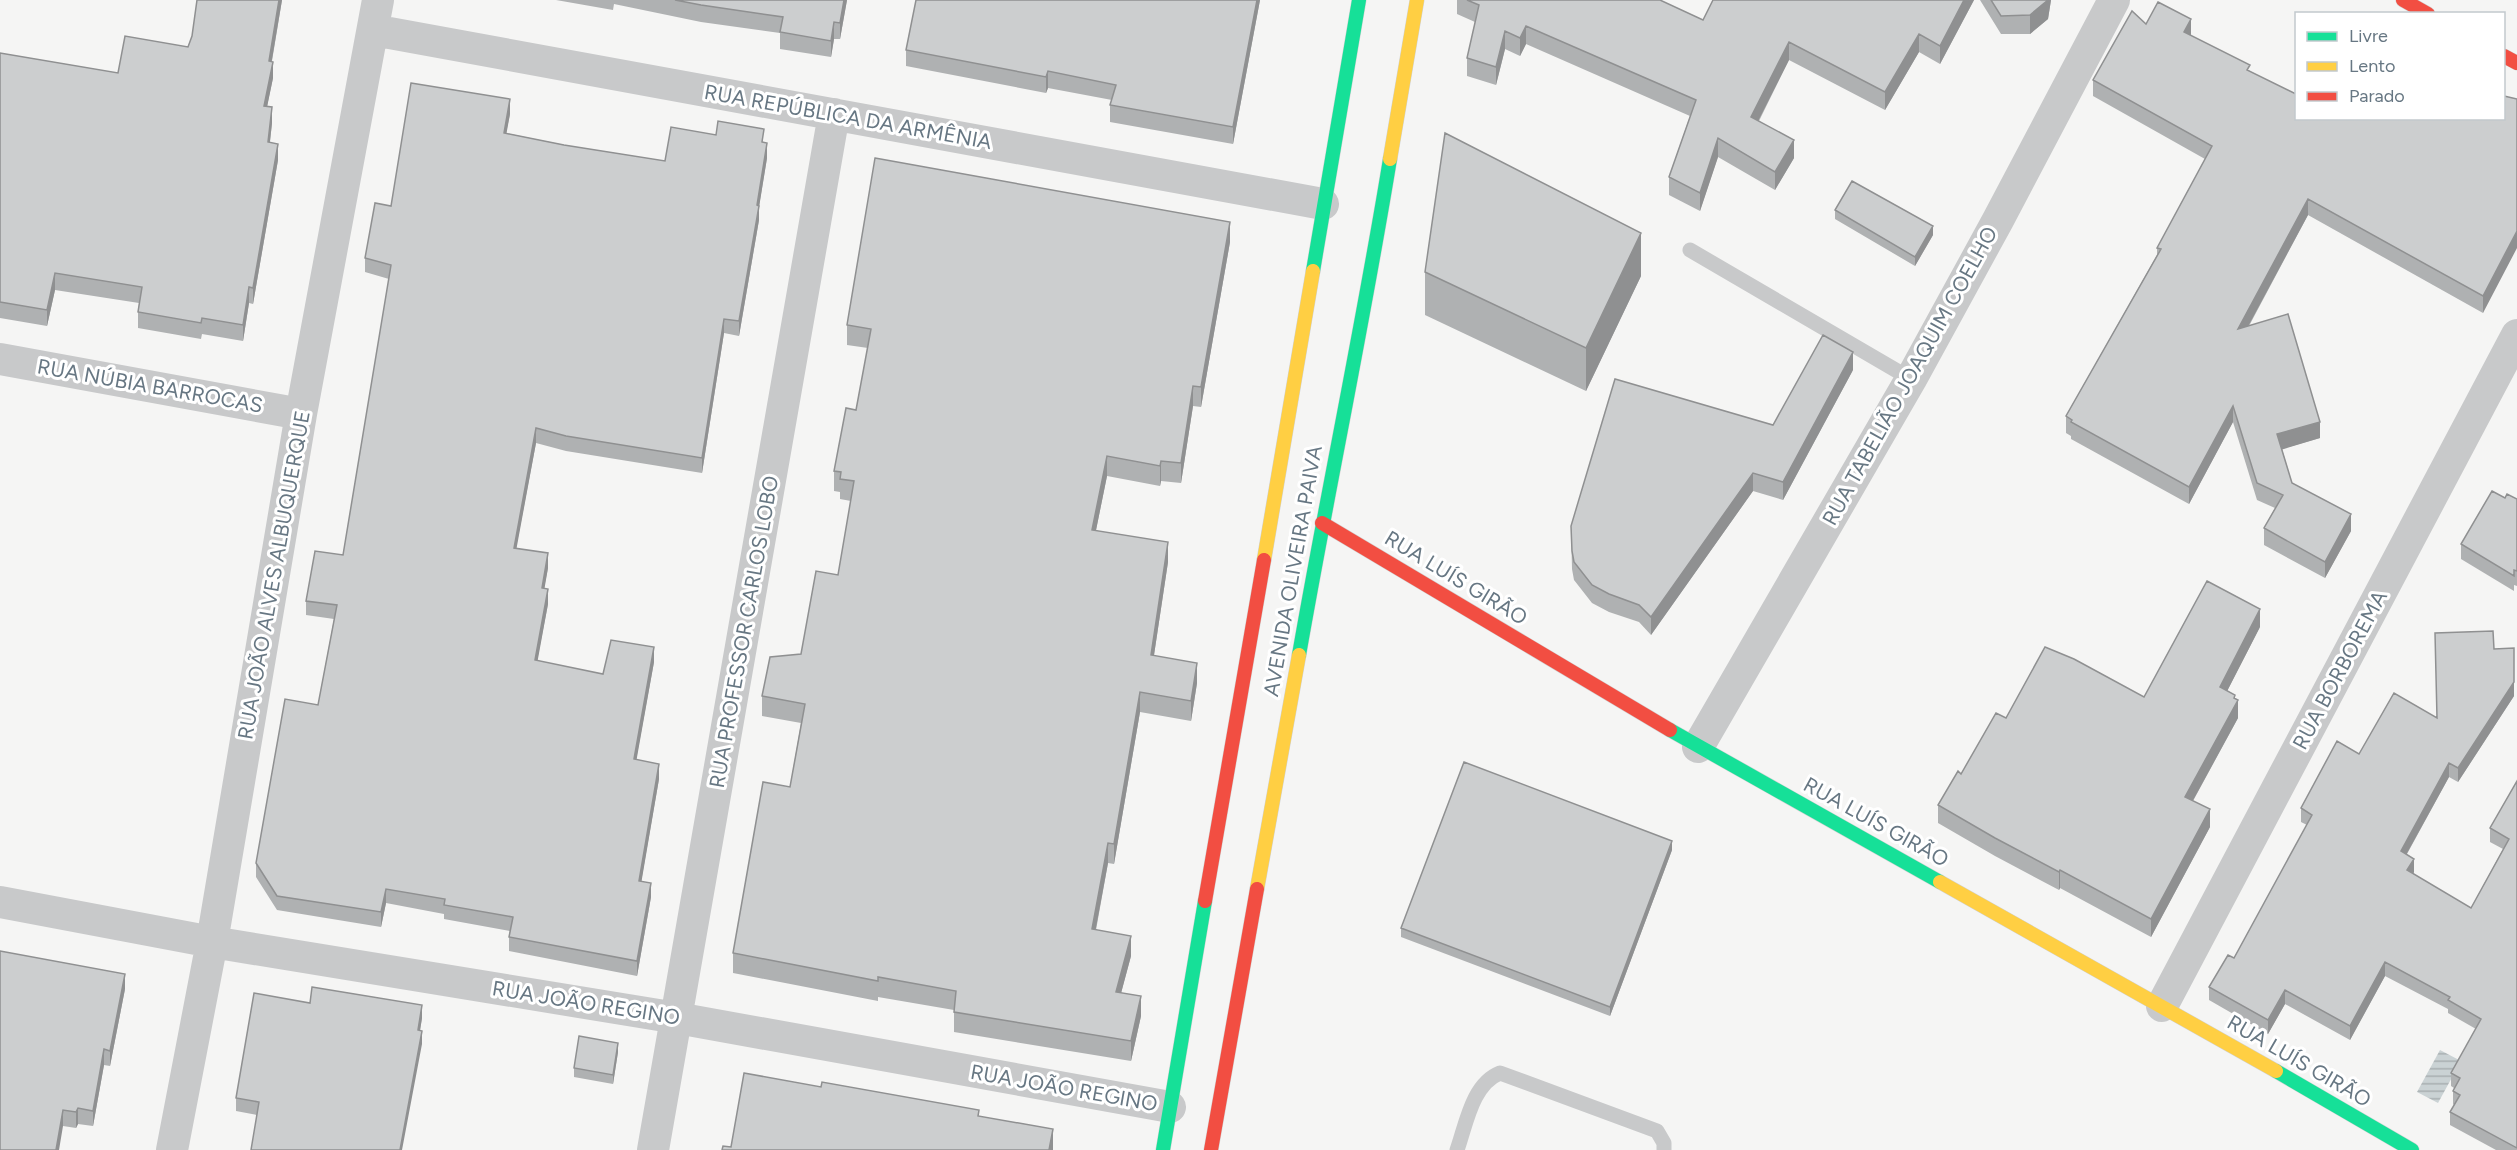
<svg xmlns="http://www.w3.org/2000/svg" width="2517" height="1150" viewBox="0 0 2517 1150" font-family="Figtree,sans-serif">
	<style>
		.water { fill: url(#water-rules) }
		.lines { fill: none; stroke-linecap: round; stroke-linejoin: round }
		.fast-casing { stroke: #d1d2d2; stroke-width: 15 }
		.slow-casing { stroke: #d1d2d2; stroke-width: 15 }
		.jam-casing { stroke: #d1d2d2; stroke-width: 15 }
		.lane { stroke: #c8c9ca; stroke-width: 15 }
		.street { stroke: #c8c9ca; stroke-width: 32 }
		.fast { stroke: #16e098; stroke-width: 14 }
		.slow { stroke: #ffcf43; stroke-width: 14 }
		.jam { stroke: #f24e42; stroke-width: 14 }
		.wall { fill: #afb1b2 }
		.shaded-wall { fill: #8f9091 }
		.building { fill: #cccecf; stroke: #8f9091; stroke-width: 1.5 }
		.labels { text-anchor: middle; stroke-width: 6; stroke-linejoin: round; paint-order: stroke }
		.street-label { font-size: 21px; fill: #677783; stroke: #fff }
	</style>
	<defs>
		<pattern id="water-rules" width="6" height="5" patternUnits="userSpaceOnUse" patternTransform="scale(1.5)"><rect width="6" height="5" fill="#cad2d4"/><path d="M0 2.5h6" fill="none" stroke="#a8afb1"/></pattern>
	</defs>
	<rect width="100%" height="100%" fill="#f5f5f4"/>
	<!-- water -->
	<path class="water" d="M2440,1050L2461,1061L2438,1103L2417,1092Z"/>
	<g class="lines">
		<defs>
			<path id="fast" d="M1313,271L1359,0
				M1299,655C1328,489 1363,325 1390,159
				M1670,730L1940,882
				M2276,1071L2412,1150
				M1163,1150L1205,901"/>
			<path id="slow" d="M1390,159L1417,0
				M1264,560L1313,271
				M1940,882L2276,1071
				M1257,889L1299,655"/>
			<path id="jam" d="M2403,0L2428,14
				M2504,56L2517,63
				M1322,523L1670,730
				M1205,901L1264,560
				M1211,1150L1257,889"/>
		</defs>
		<!-- fast casing -->
		<use href="#fast" class="fast-casing"/>
		<!-- slow casing -->
		<use href="#slow" class="slow-casing"/>
		<!-- jam casing -->
		<use href="#jam" class="jam-casing"/>
		<!-- lane -->
		<path class="lane" d="M1690,250L1911,379
			M1457,1150C1466,1125 1472,1084 1500,1073L1657,1131L1664,1143V1150"/>
		<!-- street -->
		<path class="street" d="M373,30L1323,204
			M0,359L301,414
			M1698,747L1911,379L1998,220L2114,0
			M0,902L212,942L677,1018L1170,1107
			M2162,1006L2517,335
			M172,1150L212,942L301,414L378,0
			M653,1150L834,114"/>
		<!-- fast -->
		<use href="#fast" class="fast"/>
		<!-- slow -->
		<use href="#slow" class="slow"/>
		<!-- jam -->
		<use href="#jam" class="jam"/>
	</g>
	<!-- wall -->
	<path class="wall" d="M197,0H282L272,61L273,78L267,106L272,123L270,142L278,160L253,304L249,303L243,341L202,334L201,339L138,328V312L139,303L55,290L47,326L0,318V53L118,73L188,47L192,36Z
		M556,0H847L840,39H834L831,57L780,49V33L701,22L614,4L613,10Z
		M916,0H1260L1233,144L1110,122V105L1112,100L1048,88L1046,93L906,66V50Z
		M1457,0H1660L1703,20L1713,0H1974L1940,64L1919,52L1885,110L1789,60L1759,121L1794,158L1775,190L1718,157L1700,211L1669,195V177L1690,116L1526,44L1520,56L1505,49L1496,85L1467,76V58L1475,22L1457,14Z
		M1980,0H2051L2048,19L2030,34H2001Z
		M2146,24L2191,36L2250,71L2296,118H2504L2483,313L2308,215L2249,326L2320,438L2282,449L2292,483L2351,531L2325,578L2264,545V528L2275,508L2257,500L2233,422L2189,504L2071,439V436L2066,433V416L2157,255V248L2205,159L2093,96V80Z
		M510,114L506,133L564,145L665,161L716,135L764,142L767,158L759,206V220L739,336L724,333L702,473L566,451L536,443L516,548L548,568L544,588L548,604L537,661L603,674L654,662L636,760L659,779L641,882L651,897L637,976L509,951V937L510,931L444,919V914L386,903L381,927L277,910L256,877V863L318,705L334,619L306,615V601L343,555L389,279L365,272V258L391,206Z
		M1835,210L1933,235L1915,266L1835,219Z
		M1230,242L1201,407L1193,406L1181,483L1161,481L1160,486L1107,476L1096,530L1168,562L1154,655L1197,683L1191,721L1140,712L1114,864L1108,863L1096,930L1131,956L1121,993L1141,1016L1131,1061L954,1032V1010L878,997V1001L733,973V953L790,787L801,723L762,716V696L801,654L838,575L851,501L840,499V492L834,491V471L856,410L868,348L847,345V325Z
		M1425,272L1641,276L1586,391L1425,315Z
		M1853,370L1783,500L1753,491L1651,635L1639,622L1609,612L1592,603L1574,580L1572,569L1571,526L1773,425Z
		M2505,498L2517,499V586L2514,585V591L2461,559V544Z
		M2260,627L2227,691L2235,699L2238,718L2193,801L2210,827L2151,937L2060,888L2059,890L1995,856L1938,823V805L1961,774L2144,697Z
		M2494,649L2514,696L2458,782L2449,777L2407,854L2414,872L2413,874L2471,908L2503,849L2490,842V828L2517,781V1150H2496L2450,1125V1112L2454,1105L2453,1104V1091L2454,1088L2451,1086V1073L2476,1029L2448,1013V1009L2385,976L2350,1040L2285,1004L2268,1034L2209,1000V987L2234,958L2307,825L2301,822V808L2359,754L2437,717Z
		M1672,850L1610,1016L1401,937V928Z
		M125,989L110,1066L104,1065L93,1126L78,1124L76,1128L63,1126L0,1150Z
		M310,1003L422,1018L420,1030L422,1044L257,1115L236,1111V1098Z
		M618,1052L613,1084L574,1077V1068Z"/>
	<!-- shaded-wall -->
	<path class="shaded-wall" d="M279,0H282L269,77V61Z
		M844,0H847L840,39V23Z
		M1257,0H1260L1233,144V127Z
		M1964,0H1974L1940,64V46Z
		M2048,0H2051L2048,19L2030,34V15Z
		M2191,19V36L2184,32Z
		M834,22V39L831,57V41Z
		M1526,26V44L1520,56V38Z
		M1505,31V49L1496,85V67Z
		M1919,34V52L1885,110V92Z
		M1789,42V60L1751,135V117Z
		M273,62V78L264,122V106Z
		M1048,71V88L1046,93V77Z
		M510,99V114L504,147V133Z
		M272,107V123L268,158V142Z
		M1718,138V157L1700,211V193Z
		M1794,140V158L1775,190V172Z
		M767,143V158L757,220V205Z
		M278,144V160L253,304V288Z
		M2308,199V215L2238,345V329Z
		M759,206V220L739,336V321Z
		M1230,222V242L1201,407V387Z
		M1933,226V235L1915,266V257Z
		M2517,231V248L2483,313V296Z
		M1641,233V276L1586,391V348Z
		M55,273V290L47,326V310Z
		M249,287V303L243,341V325Z
		M724,319V333L702,473V458Z
		M1853,352V370L1783,500V482Z
		M1193,386V406L1181,483V463Z
		M2233,406V422L2189,504V487Z
		M2320,422V438L2277,451V434Z
		M536,428V443L514,562V548Z
		M1107,456V476L1092,550V530Z
		M1161,461V481L1160,486V466Z
		M1753,473V491L1651,635V617Z
		M2351,514V531L2325,578V562Z
		M1168,542V562L1151,675V655Z
		M548,553V568L542,603V588Z
		M548,589V604L535,675V660Z
		M2260,609V627L2220,705V687Z
		M654,647V662L634,774V759Z
		M1197,663V683L1191,721V701Z
		M2514,682V696L2458,782V768Z
		M1140,692V712L1114,864V844Z
		M2235,695V705L2238,700V718L2185,815V797Z
		M2449,763V777L2401,864V851Z
		M659,764V779L639,896V881Z
		M2210,809V827L2151,937V919Z
		M1672,841V850L1610,1016V1007Z
		M1108,843V863L1092,949V929Z
		M2414,859V872L2407,884V870Z
		M2060,870V888L2059,890V872Z
		M651,883V897L637,976V961Z
		M386,889V903L381,927V912Z
		M1131,936V956L1116,1012V992Z
		M2385,962V976L2350,1040V1026Z
		M125,974V989L110,1066V1051Z
		M2285,990V1004L2268,1034V1020Z
		M1141,996V1016L1131,1061V1041Z
		M422,1005V1018L418,1043V1030Z
		M422,1031V1044L402,1150H400Z
		M618,1043V1052L613,1084V1075Z
		M104,1049V1065L93,1126V1111Z
		M78,1108V1124L76,1128V1112Z
		M63,1110V1126L59,1150H56Z
		M1053,1129V1150H1049Z"/>
	<!-- building -->
	<path class="building" d="M197,0H279L269,61L273,62L264,106L272,107L268,142L278,144L253,288L249,287L243,325L202,318L201,323L138,312L142,287L55,273L47,310L0,302V53L118,73L125,36L188,47L192,36Z
		M675,0H844L840,23L834,22L831,41L780,32L783,17L701,5Z
		M916,0H1257L1233,127L1110,105L1116,85L1048,71L1046,77L906,50Z
		M1467,0H1660L1703,20L1713,0H1964L1940,46L1919,34L1885,92L1789,42L1751,117L1794,140L1775,172L1718,138L1700,193L1669,177L1696,100L1526,26L1520,38L1505,31L1496,67L1467,58L1479,5Z
		M1991,0H2048L2030,15L2001,16Z
		M2158,2L2191,19L2184,32L2250,65L2247,70L2296,94V118H2504V96L2517,99V231L2483,296L2308,199L2238,329L2288,314L2320,422L2277,434L2292,483L2351,514L2325,562L2264,528L2283,495L2257,483L2233,406L2189,487L2071,422L2072,420L2066,416L2161,249L2157,248L2212,146L2093,80L2132,11L2146,24Z
		M411,83L510,99L504,133L564,145L665,161L671,127L716,135L718,121L764,129L762,142L767,143L757,205L759,206L739,321L724,319L702,458L566,436L536,428L514,548L548,553L542,588L548,589L535,660L603,674L611,640L654,647L634,759L659,764L639,881L651,883L637,961L509,937L513,917L444,905L445,899L386,889L381,912L277,896L256,863L285,699L318,705L337,605L306,601L315,551L343,555L391,265L365,258L375,203L391,206Z
		M1445,133L1641,233L1586,348L1425,272Z
		M875,158L1230,222L1201,387L1193,386L1181,463L1161,461L1160,466L1107,456L1092,530L1168,542L1151,655L1197,663L1191,701L1140,692L1114,844L1108,843L1092,929L1131,936L1116,992L1141,996L1131,1041L954,1012L956,991L878,977V981L733,953L763,782L790,787L805,704L762,696L770,657L801,654L816,571L838,575L854,481L840,479L841,472L834,471L846,408L856,410L871,329L847,325Z
		M1852,181L1933,226L1915,257L1835,210Z
		M1823,335L1853,352L1783,482L1753,473L1651,617L1639,605L1609,594L1592,585L1574,562L1572,551L1571,526L1615,379L1773,425Z
		M2492,491L2505,498L2507,494L2517,499V571L2514,570V576L2461,544Z
		M2207,581L2260,609L2220,687L2235,695L2234,698L2238,700L2185,797L2210,809L2151,919L2060,870L2059,872L1995,838L1938,805L1958,771L1961,774L1996,713L2006,718L2045,647L2074,659L2144,697Z
		M2493,631L2494,649L2514,648V682L2458,768L2449,763L2401,851L2414,859L2407,870L2471,908L2509,839L2490,828L2517,781V1148L2450,1112L2460,1095L2453,1091L2460,1078L2451,1073L2481,1019L2448,1000L2450,997L2385,962L2350,1026L2285,990L2268,1020L2209,987L2228,955L2234,958L2312,815L2301,808L2337,741L2359,754L2394,693L2437,718L2435,633Z
		M1464,762L1672,841L1610,1007L1401,928Z
		M0,951L125,974L110,1051L104,1049L93,1111L78,1108L76,1112L63,1110L56,1150H0Z
		M312,987L422,1005L418,1030L422,1031L400,1150H251L259,1102L236,1098L254,993L310,1003Z
		M579,1036L618,1043L613,1075L574,1068Z
		M744,1073L821,1087L822,1082L979,1110L978,1116L1053,1129L1049,1150H722L723,1146L731,1147Z"/>
	<g class="labels">
		<!-- street labels -->
		<g class="street-label">
			<text transform="translate(848 117) rotate(10)" y="7">RUA REPÚBLICA DA ARMÊNIA</text>
			<text transform="translate(1910 376) rotate(-61)" y="7">RUA TABELIÃO JOAQUIM COELHO</text>
			<text transform="translate(150 386) rotate(10)" y="7">RUA NÚBIA BARROCAS</text>
			<text transform="translate(1293 571) rotate(-80)" y="7">AVENIDA OLIVEIRA PAIVA</text>
			<text transform="translate(274 575) rotate(-80)" y="7">RUA JOÃO ALVES ALBUQUERQUE</text>
			<text transform="translate(1456 578) rotate(31)" y="7">RUA LUÍS GIRÃO</text>
			<text transform="translate(744 632) rotate(-80)" y="7">RUA PROFESSOR CARLOS LOBO</text>
			<text transform="translate(2340 670) rotate(-62)" y="7">RUA BORBOREMA</text>
			<text transform="translate(1876 822) rotate(29)" y="7">RUA LUÍS GIRÃO</text>
			<text transform="translate(586 1003) rotate(9)" y="7">RUA JOÃO REGINO</text>
			<text transform="translate(2299 1061) rotate(30)" y="7">RUA LUÍS GIRÃO</text>
			<text transform="translate(1064 1088) rotate(10)" y="7">RUA JOÃO REGINO</text>
		</g>
	</g>
	<!-- legend -->
	<rect x="2295" y="12" width="210" height="108" fill="#ffffff" stroke="#c2c9cd" stroke-width="1.5"/>
	<rect x="2307" y="32" width="30" height="9" fill="#16e098" stroke="#c2c9cd" stroke-width="1.5"/>
	<text x="2349" y="42" font-size="18" fill="#677783">Livre</text>
	<rect x="2307" y="62" width="30" height="9" fill="#ffcf43" stroke="#c2c9cd" stroke-width="1.5"/>
	<text x="2349" y="72" font-size="18" fill="#677783">Lento</text>
	<rect x="2307" y="92" width="30" height="9" fill="#f24e42" stroke="#c2c9cd" stroke-width="1.5"/>
	<text x="2349" y="102" font-size="18" fill="#677783">Parado</text>
</svg>
